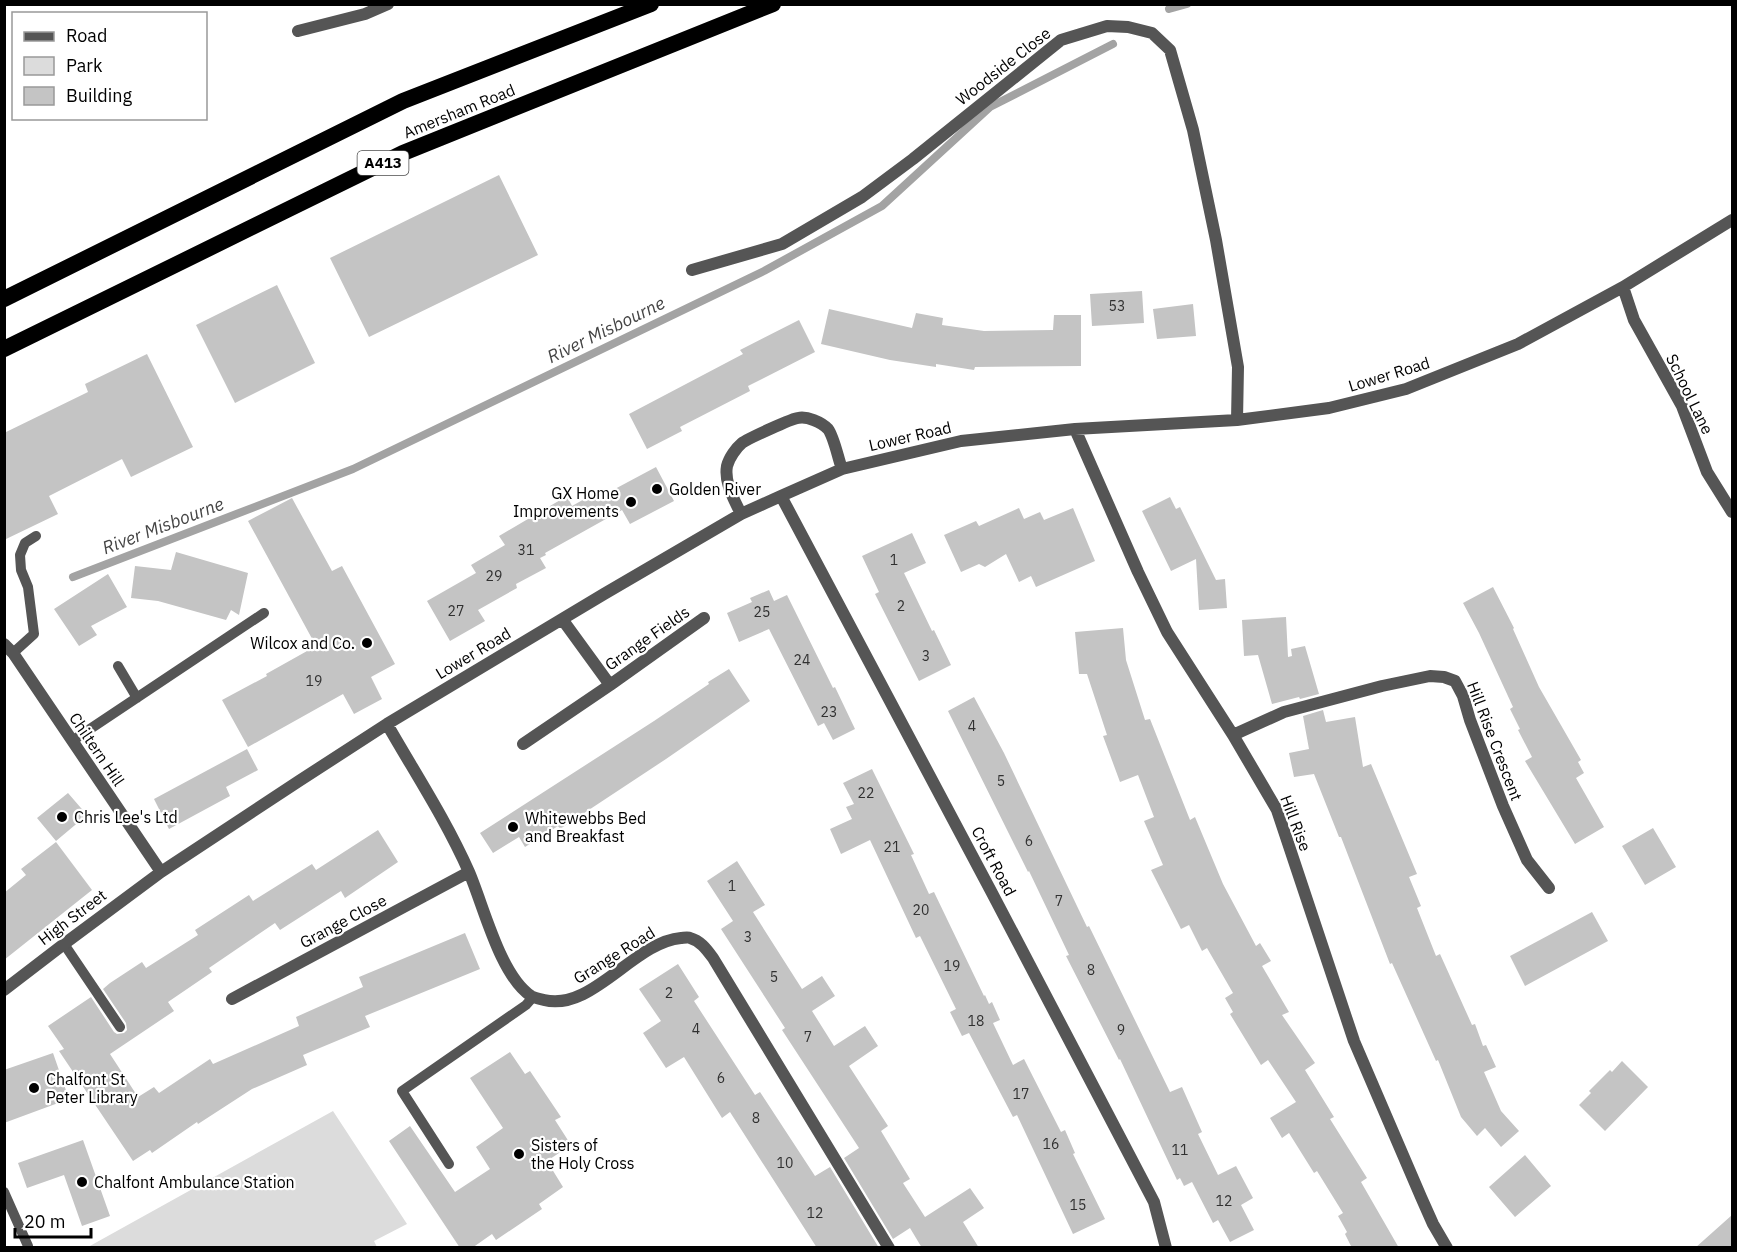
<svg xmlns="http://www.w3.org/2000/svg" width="1737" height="1252" viewBox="0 0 1737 1252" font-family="'IBM Plex Sans',sans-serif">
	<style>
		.green { fill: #dcdcdc }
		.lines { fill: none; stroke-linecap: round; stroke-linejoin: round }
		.stream { stroke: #a3a3a3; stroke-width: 8 }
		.building { fill: #c4c4c4 }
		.service { stroke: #555; stroke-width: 10 }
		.minor { stroke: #555; stroke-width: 12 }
		.trunk { stroke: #000; stroke-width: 16 }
		.poi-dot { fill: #000; stroke: #fff; stroke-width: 2 }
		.labels { text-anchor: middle; stroke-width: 4.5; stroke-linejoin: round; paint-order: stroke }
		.number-label { font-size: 14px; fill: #313131 }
		.shield { fill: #fff; stroke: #4c4c4c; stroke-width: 1.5 }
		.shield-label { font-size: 15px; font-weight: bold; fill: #000 }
		.street-label { font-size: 16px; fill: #000; stroke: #fff }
		.poi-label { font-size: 16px; fill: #000; stroke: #fff; text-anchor: start }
		.water-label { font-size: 18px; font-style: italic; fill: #444; stroke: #fff }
	</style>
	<rect width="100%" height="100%" fill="#fff"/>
	<!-- green -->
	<path class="green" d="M333,1111L407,1224L374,1241L377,1247H88Z"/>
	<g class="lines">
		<!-- stream -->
		<path class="stream" d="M1169,9L1187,4
			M73,577L353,469L764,271L882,206L990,107L1113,44"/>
	</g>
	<!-- building -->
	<path class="building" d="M499,175L538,255L369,337L330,258Z
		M277,285L315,363L235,403L196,325Z
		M1142,291L1144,323L1092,326L1090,294Z
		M1193,304L1196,336L1157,339L1153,309Z
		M829,309L912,328L916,313L943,318L942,325L984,331L1053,330L1054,315H1081V366L975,367L974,370L936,364V367L890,360L821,344Z
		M799,320L815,352L748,386L750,391L680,427L682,431L647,449L629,414L743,354L740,350Z
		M147,354L193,447L131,477L122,459L49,496L58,514L4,540V433L88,392L85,384Z
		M656,467L674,501L630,524L622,510L545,553L546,555L540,558L546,568L516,584L517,588L478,610L485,621L450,641L427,601L476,573L471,565L505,545L499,536L567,496L572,506L595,493L598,498Z
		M1170,497L1176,509L1180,507L1216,580L1225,579L1227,608L1199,610L1196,559L1171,571L1142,511Z
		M292,498L332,571L342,566L395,664L371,677L382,699L354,714L343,694L248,747L222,700L267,676L266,674L316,646L248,521Z
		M1019,508L1024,519L1040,512L1044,520L1073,508L1095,561L1036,587L1031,576L1019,582L1006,554L985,567L979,564L961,572L944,535L976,521L979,526Z
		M912,533L926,563L904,573L932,631L934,630L951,665L919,681L875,594L879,592L862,556Z
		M176,552L248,573L239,615L231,610L226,620L158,601L131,598L135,566L171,570Z
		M108,574L127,607L91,626L97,635L79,646L54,609Z
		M1493,587L1514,628L1513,629L1539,687L1581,760L1578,762L1584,773L1576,778L1604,827L1575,844L1525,761L1532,757L1518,730L1520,729L1510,709L1513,707L1479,633L1463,603Z
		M769,590L774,601L787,595L833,688L835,687L855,729L833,740L824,723L818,726L769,629L739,642L727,613L752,602L750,598Z
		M1286,617L1288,657L1292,656L1291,649L1305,646L1319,694L1300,699L1299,697L1272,704L1258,655L1244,656L1242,620Z
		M1123,628L1126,660L1145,720L1150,719L1190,820L1195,817L1223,884L1256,946L1260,943L1271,961L1262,966L1289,1012L1282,1015L1315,1063L1305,1070L1334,1117L1330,1119L1367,1178L1361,1182L1399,1248H1352L1345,1234L1347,1232L1338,1216L1343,1213L1317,1171L1314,1173L1289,1133L1282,1138L1270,1118L1296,1102L1268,1060L1261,1065L1230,1014L1233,1012L1225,998L1233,993L1207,948L1202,951L1189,925L1181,929L1151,870L1163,865L1144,821L1154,817L1138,775L1120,782L1103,736L1107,735L1087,674H1079L1075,632Z
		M729,669L750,701L666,759L560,829L558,826L525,847L519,837L493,853L480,833L654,721L709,684L708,682Z
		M974,697L1004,753L1087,927L1089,926L1170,1092L1182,1087L1202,1132L1198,1134L1218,1175L1236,1166L1253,1198L1241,1205L1254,1230L1230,1242L1218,1220L1213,1223L1192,1182L1184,1186L1180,1178L1177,1180L1120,1059L1119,1060L1066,956L1069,955L1029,871L1028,872L948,711Z
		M1323,710L1326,722L1355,717L1363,767L1371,764L1417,874L1409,877L1421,906L1417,908L1436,956L1440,954L1472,1025L1475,1024L1483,1046L1486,1045L1496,1067L1484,1072L1501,1111L1519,1131L1501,1147L1485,1128L1477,1136L1461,1117L1438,1060L1436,1061L1392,963L1390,964L1341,837H1339L1314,774L1294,777L1289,753L1309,749L1303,716Z
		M247,749L258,770L226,787L230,796L169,829L154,799Z
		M872,769L914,854L911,855L929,894L934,892L984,996L985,995L989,1004L992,1002L1000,1020L993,1023L1013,1065L1024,1059L1061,1132L1065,1130L1075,1153L1073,1154L1105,1219L1073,1234L1017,1115L1013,1117L969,1033L962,1036L950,1012L956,1009L920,936L916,938L870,840L841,854L830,829L852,819L846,807L854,804L843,783Z
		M68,793L87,815L56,841L37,818Z
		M1653,828L1676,867L1645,885L1622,846Z
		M378,830L398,862L345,898L341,891L280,930L275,923L209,968L212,972L168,1002L174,1011L110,1054L138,1097L154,1087L159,1093L210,1059L213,1064L299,1026L296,1017L363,987L359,977L465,933L480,969L365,1016L370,1027L303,1055L307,1065L252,1089L198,1124L197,1122L152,1153L150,1150L133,1161L59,1051L64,1049L48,1026L91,997L114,1032L117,1034L124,1033L127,1030L126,1023L103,989L110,983L142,962L146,968L198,935L195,930L249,895L253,901L312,864L316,870Z
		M56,842L92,890L4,960V893L26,875L21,869Z
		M737,861L765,905L753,912L802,989L822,976L835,996L812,1011L834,1046L865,1026L878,1046L849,1066L888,1126L881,1131L910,1179L903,1183L925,1217L970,1188L984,1208L963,1222L979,1248H922L910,1228L893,1239L844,1158L859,1148L782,1030L785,1028L721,929L733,921L707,881Z
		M1592,912L1608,941L1525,986L1510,956Z
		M678,964L699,997L694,1001L755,1095L760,1092L815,1176L830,1167L879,1248H817L730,1112L722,1118L684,1057L666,1068L643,1033L661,1021L639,989Z
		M510,1052L525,1074L530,1071L561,1117L555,1120L571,1145L547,1161L563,1187L539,1204L542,1209L496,1240L492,1234L472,1248H460L389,1141L410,1126L455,1192L490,1169L476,1147L503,1128L470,1078Z
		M53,1053L69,1099L4,1123V1070Z
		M1622,1061L1648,1087L1605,1131L1579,1105L1591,1093L1589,1091L1610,1070L1612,1072Z
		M83,1140L110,1216L82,1226L64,1175L27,1188L18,1163Z
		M1525,1155L1551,1186L1515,1217L1489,1187Z
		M1732,1215V1248H1695Z"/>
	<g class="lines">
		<!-- service -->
		<path class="service" d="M13,653L34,634L28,587L21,570L20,555L25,543L36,536
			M118,666L137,698
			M72,741L264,613
			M64,944L120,1027
			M449,1164L402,1091L526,1005L533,997
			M4,1192L28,1246"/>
		<!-- minor -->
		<path class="minor" d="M298,31L365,14L388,4
			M692,270L782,244L862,197L913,159L1061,40L1107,26L1128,27L1152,33L1170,50L1193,130L1216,240L1238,367L1237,420
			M1623,287L1634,320L1682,406L1707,472L1732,512
			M1075,429L1138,572L1167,632L1233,735L1277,810L1354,1041L1421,1197L1433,1224L1447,1248
			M781,496L992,893L1154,1202L1166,1248
			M741,514C734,499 724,483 727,466C729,458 736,448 742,443C747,439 793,418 798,418C807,416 821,422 828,429C834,437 838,458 842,469
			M562,619L610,685
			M4,644L13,653L161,872
			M387,724C415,773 446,820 469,872C484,907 500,975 531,996C535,998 540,999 544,1000C592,1012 634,942 681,938C683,938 688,937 690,938C701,941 707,950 713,958L889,1248
			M1233,735L1284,712L1382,686L1430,676L1444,677L1455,681L1463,696L1470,720L1503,806L1527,860L1549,888
			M523,744L610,685L704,618
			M4,990L64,944L161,872L299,781L387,724L604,594L741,514L781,496L842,469L961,441L1075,429L1237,420L1329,408L1406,389L1518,344L1623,287L1732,220
			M232,999L469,872"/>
		<!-- trunk -->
		<path class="trunk" d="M4,299L403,101L651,4
			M4,349L403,153L773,4"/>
	</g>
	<!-- markers -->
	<g class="poi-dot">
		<circle cx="657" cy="489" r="6"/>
		<circle cx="631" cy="502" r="6"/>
		<circle cx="367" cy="643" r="6"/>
		<circle cx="62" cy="817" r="6"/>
		<circle cx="513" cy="827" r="6"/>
		<circle cx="34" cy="1088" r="6"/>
		<circle cx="519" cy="1154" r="6"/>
		<circle cx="82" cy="1182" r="6"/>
	</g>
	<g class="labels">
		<!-- number labels -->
		<g class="number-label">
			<text x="1117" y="311">53</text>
			<text x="526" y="555">31</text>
			<text x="894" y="565">1</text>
			<text x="494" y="581">29</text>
			<text x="901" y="611">2</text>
			<text x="456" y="616">27</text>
			<text x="762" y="617">25</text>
			<text x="926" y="661">3</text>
			<text x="802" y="665">24</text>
			<text x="314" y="686">19</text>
			<text x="829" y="717">23</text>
			<text x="972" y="731">4</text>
			<text x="1001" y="786">5</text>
			<text x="866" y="798">22</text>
			<text x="1029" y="846">6</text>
			<text x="892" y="852">21</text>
			<text x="732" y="891">1</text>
			<text x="1059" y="906">7</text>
			<text x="921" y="915">20</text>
			<text x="748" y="942">3</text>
			<text x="952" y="971">19</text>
			<text x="1091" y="975">8</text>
			<text x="774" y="982">5</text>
			<text x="669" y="998">2</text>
			<text x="976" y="1026">18</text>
			<text x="696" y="1034">4</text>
			<text x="1121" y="1035">9</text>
			<text x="808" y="1042">7</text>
			<text x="721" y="1083">6</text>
			<text x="1021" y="1099">17</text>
			<text x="756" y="1123">8</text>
			<text x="1051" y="1149">16</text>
			<text x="1180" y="1155">11</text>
			<text x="785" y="1168">10</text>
			<text x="1224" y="1206">12</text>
			<text x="1078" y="1210">15</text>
			<text x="815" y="1218">12</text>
		</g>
		<!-- shield labels -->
		<rect class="shield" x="357.5" y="151" width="51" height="24" rx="4.5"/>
		<g class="shield-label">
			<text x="383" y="168">A413</text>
		</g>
		<!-- street labels -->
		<g class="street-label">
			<text transform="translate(1003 66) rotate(-38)" y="6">Woodside Close</text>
			<text transform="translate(459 111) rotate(-22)" y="6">Amersham Road</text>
			<text transform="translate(1389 374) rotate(-17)" y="6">Lower Road</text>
			<text transform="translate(1690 394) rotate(64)" y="6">School Lane</text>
			<text transform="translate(910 436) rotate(-13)" y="6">Lower Road</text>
			<text transform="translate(647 638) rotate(-35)" y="6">Grange Fields</text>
			<text transform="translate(473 653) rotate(-31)" y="6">Lower Road</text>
			<text transform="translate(1495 741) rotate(69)" y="6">Hill Rise Crescent</text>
			<text transform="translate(97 749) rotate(56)" y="6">Chiltern Hill</text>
			<text transform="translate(1296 823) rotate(69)" y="6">Hill Rise</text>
			<text transform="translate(994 861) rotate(62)" y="6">Croft Road</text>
			<text transform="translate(72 917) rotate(-37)" y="6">High Street</text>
			<text transform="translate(343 921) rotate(-28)" y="6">Grange Close</text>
			<text transform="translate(614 955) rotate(-32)" y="6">Grange Road</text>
		</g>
		<!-- poi labels -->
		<g class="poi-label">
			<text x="669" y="495">Golden River</text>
			<text x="619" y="499" text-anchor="end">GX Home<tspan x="619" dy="18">Improvements</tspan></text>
			<text x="355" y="649" text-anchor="end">Wilcox and Co.</text>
			<text x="74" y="823">Chris Lee's Ltd</text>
			<text x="525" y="824">Whitewebbs Bed<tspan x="525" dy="18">and Breakfast</tspan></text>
			<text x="46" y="1085">Chalfont St<tspan x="46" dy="18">Peter Library</tspan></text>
			<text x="531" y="1151">Sisters of<tspan x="531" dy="18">the Holy Cross</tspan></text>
			<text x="94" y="1188">Chalfont Ambulance Station</text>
		</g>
		<!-- water labels -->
		<g class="water-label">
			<text transform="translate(606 330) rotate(-26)" y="6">River Misbourne</text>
			<text transform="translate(163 526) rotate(-21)" y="6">River Misbourne</text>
		</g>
	</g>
	<!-- border -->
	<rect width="1737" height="1252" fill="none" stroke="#000000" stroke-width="12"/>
	<!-- legend -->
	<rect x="12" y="12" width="195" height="108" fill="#ffffff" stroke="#999999" stroke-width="1.5"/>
	<rect x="24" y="32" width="30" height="9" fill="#555555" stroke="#999999" stroke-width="1.5"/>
	<text x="66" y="42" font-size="18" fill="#000000">Road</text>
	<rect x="24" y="57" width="30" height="18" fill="#dcdcdc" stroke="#999999" stroke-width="1.5"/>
	<text x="66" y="72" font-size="18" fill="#000000">Park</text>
	<rect x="24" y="87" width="30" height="18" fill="#c4c4c4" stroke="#999999" stroke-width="1.5"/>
	<text x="66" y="102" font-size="18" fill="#000000">Building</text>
	<!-- scale -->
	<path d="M15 1228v9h76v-9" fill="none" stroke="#000000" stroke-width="3"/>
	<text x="24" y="1228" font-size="18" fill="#000000" stroke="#ffffff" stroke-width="4.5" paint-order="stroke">20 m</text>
</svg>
